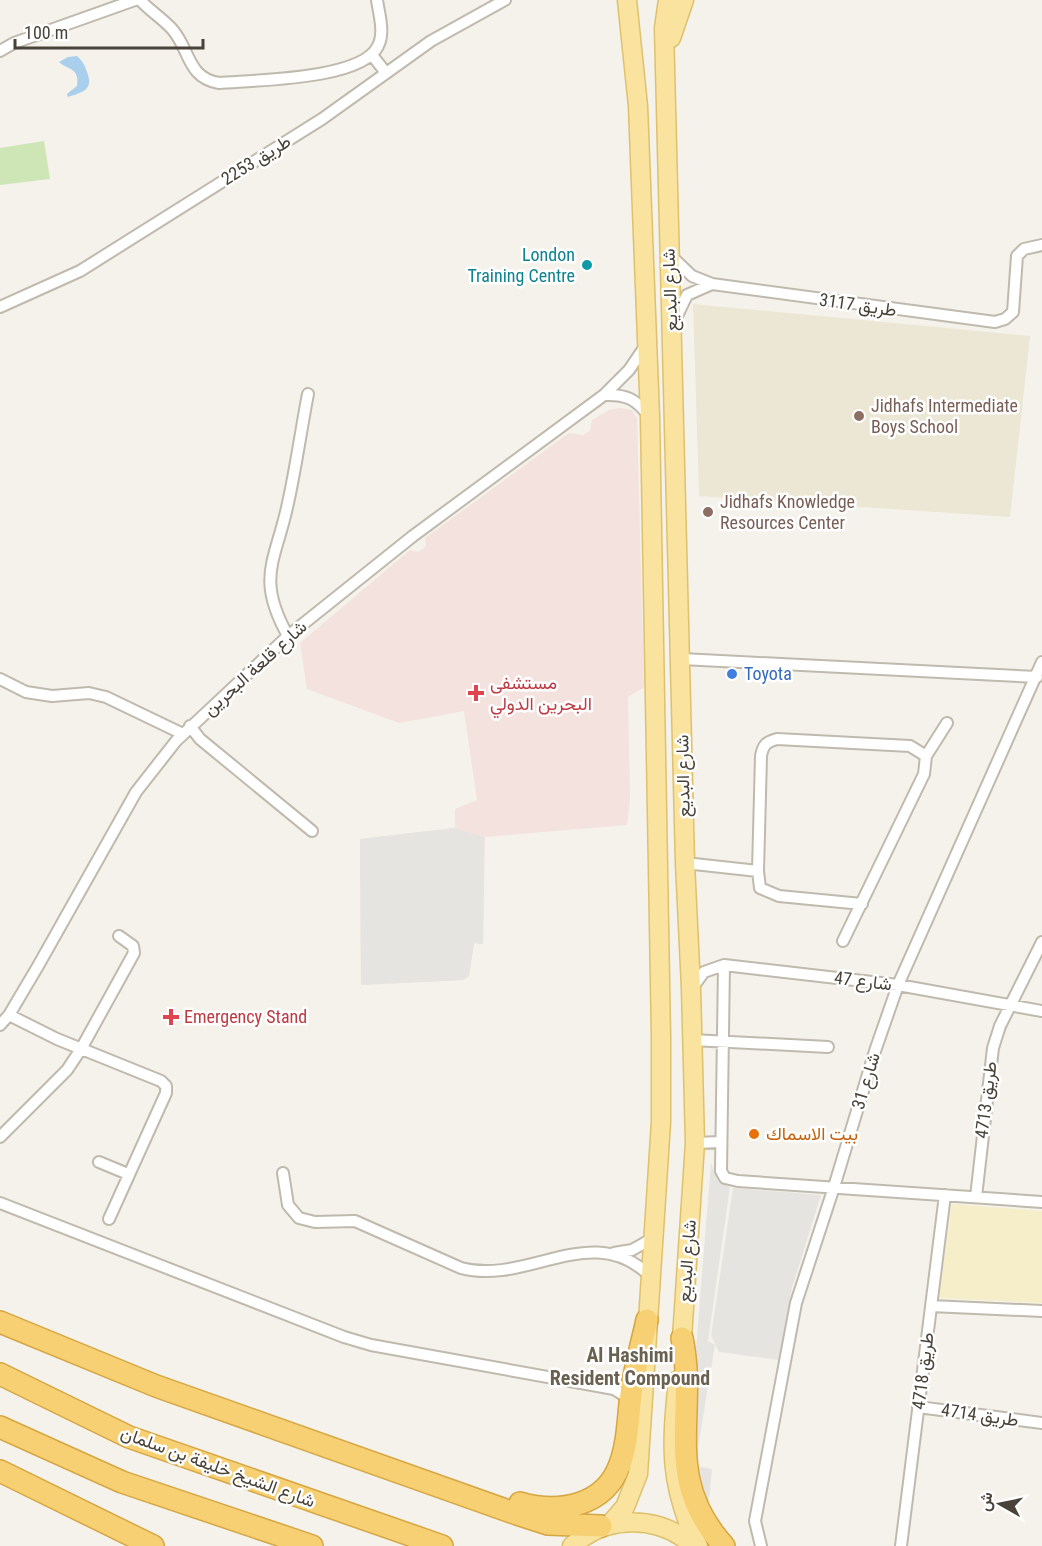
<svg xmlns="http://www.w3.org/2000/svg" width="1042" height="1546" viewBox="0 0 1042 1546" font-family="'Roboto Condensed',Vazirmatn,sans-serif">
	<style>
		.education { fill: #ece7d5 }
		.medical { fill: #f4e2de }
		.green { fill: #cee6b5 }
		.sand { fill: #f6eec8 }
		.parking { fill: #e6e4e1 }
		.water { fill: #aacfed }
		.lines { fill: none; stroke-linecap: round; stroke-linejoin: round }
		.street-casing { stroke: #bfbaad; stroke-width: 14 }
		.primary-casing { stroke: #dec16e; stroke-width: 21 }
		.highway-casing { stroke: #d6a642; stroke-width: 24 }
		.street { stroke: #fff; stroke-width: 10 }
		.primary { stroke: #f9e39e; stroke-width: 18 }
		.highway { stroke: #f7d073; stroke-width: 21 }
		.culture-dot { fill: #0f9aa8; stroke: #fff; stroke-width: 2 }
		.education-dot { fill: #8d6e63; stroke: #fff; stroke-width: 2 }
		.shop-dot { fill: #3f7fe0; stroke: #fff; stroke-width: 2 }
		.health-dot { fill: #e0444e; stroke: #fff; stroke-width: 2 }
		.food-dot { fill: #e8710a; stroke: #fff; stroke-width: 2 }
		.labels { text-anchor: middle; stroke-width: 5; stroke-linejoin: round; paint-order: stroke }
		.street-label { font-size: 18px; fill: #484238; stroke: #fff }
		.culture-label { font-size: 18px; fill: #0d838f; stroke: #fff; text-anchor: end }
		.education-label { font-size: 18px; fill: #785e54; stroke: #fff; text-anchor: start }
		.shop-label { font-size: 18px; fill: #366cbe; stroke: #fff; text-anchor: start }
		.health-label { font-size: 18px; fill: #be3a42; stroke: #fff; text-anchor: start }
		.food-label { font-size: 18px; fill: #c56008; stroke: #fff; text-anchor: start }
		.neighbourhood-label { font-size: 20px; font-weight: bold; fill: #6a6150; stroke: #fff }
	</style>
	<rect width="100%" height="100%" fill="#f4f2ea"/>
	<!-- education -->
	<path class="education" d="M693,304L1030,336L1010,517L699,496Z"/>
	<!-- medical -->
	<path class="medical" d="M620,408L632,410L637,418L644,687L628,697L630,798L627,825L485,837L483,944L474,943L469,976L463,980L361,985L360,839L455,828V809L477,800L464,711L399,723L307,689L300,643L410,550L419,552L426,546L425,538L569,433L583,435L590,431L592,420L609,410Z"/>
	<!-- green -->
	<path class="green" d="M44,141L50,179L0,185V148Z"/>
	<!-- sand -->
	<path class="sand" d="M952,1204L1042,1211V1303L939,1298Z"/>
	<!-- parking -->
	<path class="parking" d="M455,828L484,837L483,944L474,943L469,976L463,980L361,985L360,839Z
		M711,1163L718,1180L730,1187L708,1341L715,1345L698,1447L697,1466L712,1469L708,1510L689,1436Z
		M733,1188L821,1195L792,1288L779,1360L719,1352L711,1336Z"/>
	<!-- water -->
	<path class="water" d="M77,56C84,63 84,64 87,72C94,90 83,92 68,97L67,94L77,86C80,68 68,70 59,62L68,57Z"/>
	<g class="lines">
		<defs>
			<path id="street" d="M140,0C150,11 162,18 172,29C190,49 187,78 219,83C254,80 362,80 378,46C385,33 379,14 377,0
				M0,51L14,43L135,0
				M372,55L386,73
				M671,256L692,276L712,284
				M0,307L80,271L322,119L431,41L505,0
				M675,320L687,295L712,284L995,322L1005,319L1013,312L1017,256L1024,249L1042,245
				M604,395C626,394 636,399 649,416
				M288,636C255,577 276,561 288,503C296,467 301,430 308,394
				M682,659L1037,677
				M0,679L26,692L52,696L89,693L106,697L183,734
				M190,726L200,739L312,831
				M926,756L947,723
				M685,863L758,871
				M843,941L924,774L926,756L910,746L777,739C766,742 763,745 761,756L758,871L760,888L779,896L862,904
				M724,965L721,1171L725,1178L738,1181L1042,1202
				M692,988L704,972L724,965L898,985L1042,1011
				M9,1015L57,1039L161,1081L166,1086V1093L109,1219
				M0,1025L9,1015L38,966L136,792L176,741L288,636L413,536L604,395L629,370L646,345
				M692,1040L828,1047
				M0,1137L67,1070L81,1049L134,953L133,946L119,936
				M695,1143L721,1142
				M99,1162L128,1174
				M283,1173L288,1205L299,1218L315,1222L355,1221L461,1268C528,1286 593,1218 651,1277
				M976,1197L993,1048L1000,1026L1042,942
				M0,1203L344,1337L371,1345L614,1389L630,1399
				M614,1253L632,1250L655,1237
				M931,1306L1042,1311
				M918,1407L1042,1423
				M761,1546L755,1521L796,1303L834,1187L875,1051L898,985L1042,662
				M901,1546L945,1195"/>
			<path id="primary" d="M668,0L664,28L685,863L691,988L695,1143L681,1353
				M671,38L684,0
				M678,1380C671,1448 669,1483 698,1546
				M611,1523L625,1507L638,1474L661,1122V1037L650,417L638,106L627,0
				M572,1546C607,1514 659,1515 694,1546"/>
			<path id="highway" d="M0,1322L156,1386L517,1514L548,1524L601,1526
				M682,1338C698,1415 661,1477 724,1546
				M0,1374L129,1437L442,1546
				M0,1427L122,1482L312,1546
				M0,1471L153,1546
				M520,1503C558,1514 605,1507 620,1464C629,1440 628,1412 632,1387C636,1364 642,1342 647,1320"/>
		</defs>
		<!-- street casing -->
		<use href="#street" class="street-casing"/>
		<!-- primary casing -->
		<use href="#primary" class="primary-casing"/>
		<!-- highway casing -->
		<use href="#highway" class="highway-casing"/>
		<!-- street -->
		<use href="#street" class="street"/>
		<!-- primary -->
		<use href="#primary" class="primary"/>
		<!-- highway -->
		<use href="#highway" class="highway"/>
	</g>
	<!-- markers -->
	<circle class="culture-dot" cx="587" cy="265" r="6"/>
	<g class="education-dot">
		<circle cx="859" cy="416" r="6"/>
		<circle cx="708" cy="512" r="6"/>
	</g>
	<circle class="shop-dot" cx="732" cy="674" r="6"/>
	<g class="health-dot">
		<path d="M473 684h6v6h6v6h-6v6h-6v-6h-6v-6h6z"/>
		<path d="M168 1008h6v6h6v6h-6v6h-6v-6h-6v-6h6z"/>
	</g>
	<circle class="food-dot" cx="754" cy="1134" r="6"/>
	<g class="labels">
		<!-- street labels -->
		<g class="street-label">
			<text transform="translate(256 160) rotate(-32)" y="6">طريق 2253</text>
			<text transform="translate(670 290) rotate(-92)" y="6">شارع البديع</text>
			<text transform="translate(858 305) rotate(8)" y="6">طريق 3117</text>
			<text transform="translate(255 668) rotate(-42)" y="6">شارع قلعة البحرين</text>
			<text transform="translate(683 776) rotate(-91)" y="6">شارع البديع</text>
			<text transform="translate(863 981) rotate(7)" y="6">شارع 47</text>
			<text transform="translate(866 1081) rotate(-73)" y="6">شارع 31</text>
			<text transform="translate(986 1100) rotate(-83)" y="6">طريق 4713</text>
			<text transform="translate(687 1261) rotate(-86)" y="6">شارع البديع</text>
			<text transform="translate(923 1371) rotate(-83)" y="6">طريق 4718</text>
			<text transform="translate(980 1415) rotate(8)" y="6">طريق 4714</text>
			<text transform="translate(218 1467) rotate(20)" y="6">شارع الشيخ خليفة بن سلمان</text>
		</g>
		<!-- culture labels -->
		<g class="culture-label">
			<text x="575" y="261">London<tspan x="575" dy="21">Training Centre</tspan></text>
		</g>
		<!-- education labels -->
		<g class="education-label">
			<text x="871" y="412">Jidhafs Intermediate<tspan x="871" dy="21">Boys School</tspan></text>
			<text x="720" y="508">Jidhafs Knowledge<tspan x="720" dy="21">Resources Center</tspan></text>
		</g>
		<!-- shop labels -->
		<g class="shop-label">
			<text x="744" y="680">Toyota</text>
		</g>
		<!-- health labels -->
		<g class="health-label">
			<text x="490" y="689">مستشفى<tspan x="490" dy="21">البحرين الدولي</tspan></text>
			<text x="184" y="1023">Emergency Stand</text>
		</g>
		<!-- food labels -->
		<g class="food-label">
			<text x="766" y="1140">بيت الاسماك</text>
		</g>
		<!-- neighbourhood labels -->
		<g class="neighbourhood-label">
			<text x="630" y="1362">Al Hashimi<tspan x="630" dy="23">Resident Compound</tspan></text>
		</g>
	</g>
	<!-- north arrow -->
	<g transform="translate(1000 1504) rotate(279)" stroke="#ffffff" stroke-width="4.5" paint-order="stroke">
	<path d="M0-4.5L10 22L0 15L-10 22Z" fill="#484238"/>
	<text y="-9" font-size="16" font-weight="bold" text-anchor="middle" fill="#484238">ش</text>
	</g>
	<!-- scale -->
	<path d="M15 39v9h188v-9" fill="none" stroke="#484238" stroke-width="3"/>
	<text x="24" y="39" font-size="18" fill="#484238" stroke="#ffffff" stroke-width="4.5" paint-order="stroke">100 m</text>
</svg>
